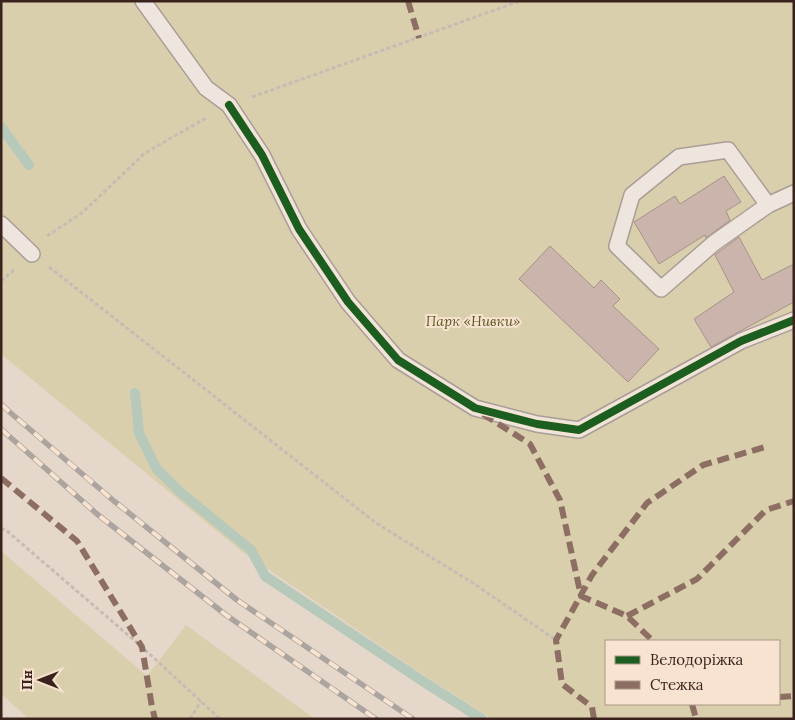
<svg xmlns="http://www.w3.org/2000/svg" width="795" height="720" viewBox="0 0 795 720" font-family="Lora,serif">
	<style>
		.green { fill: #dacfac; fill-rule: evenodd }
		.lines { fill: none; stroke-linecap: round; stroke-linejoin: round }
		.stream { stroke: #b7c9ba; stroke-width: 10 }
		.building { fill: #cab4ac; stroke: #a6928a }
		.lane-casing { stroke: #ab9d95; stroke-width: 18 }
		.path { stroke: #c6bcb5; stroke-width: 3; stroke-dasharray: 4 2.5; stroke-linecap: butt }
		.lane { stroke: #ede5de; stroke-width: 15 }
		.rail-casing { stroke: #aca49e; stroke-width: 5.5 }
		.rail { stroke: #f8e3d0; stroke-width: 4; stroke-dasharray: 11; stroke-linecap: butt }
		.quiet { stroke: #8d6e63; stroke-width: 6; stroke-dasharray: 12 6; stroke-linecap: butt }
		.cycleway-casing { stroke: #f8e3d0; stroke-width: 11 }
		.cycleway { stroke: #1b5e20; stroke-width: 8 }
		.labels { text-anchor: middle; stroke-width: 4; stroke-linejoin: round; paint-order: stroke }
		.park-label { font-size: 14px; font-style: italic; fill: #585821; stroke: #f8e3d0 }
	</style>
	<rect width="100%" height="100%" fill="#e6d7cb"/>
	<!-- green -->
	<path class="green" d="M1,1H794V719H492L428,678L241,551L1,354ZM606,641H779V704H606Z
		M1,551L147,676L186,625L315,719H29L1,694Z"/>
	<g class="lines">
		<!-- stream -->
		<path class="stream" d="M1,127L29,165
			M135,393L139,433L156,468L180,492L251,550L265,576L424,682L482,719"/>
	</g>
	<!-- building -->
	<path class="building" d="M724,176L741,202L726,211L730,220L706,238L705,235L659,264L634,222L675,196L680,204Z
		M739,237L762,280L794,264V302L711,347L694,319L734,292L715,255Z
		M550,246L594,288L601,280L620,299L613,306L659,349L628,382L519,279Z"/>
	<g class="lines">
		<defs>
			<path id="lane" d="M143,1L206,88L229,105L262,155L299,229L348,302L398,360L475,408L537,424L579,430L741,341L794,320
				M768,205L728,150L679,157L632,195L617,246L661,289L714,243L768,205L794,193
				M1,224L32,254"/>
		</defs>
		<!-- lane casing -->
		<use href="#lane" class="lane-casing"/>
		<!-- path -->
		<path class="path" d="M252,97L520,1
			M47,236L83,212L145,153L208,117
			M49,267L376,523L473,583L556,640
			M1,281L15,269
			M1,528L7,531L142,647L220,719
			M190,719L201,701"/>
		<!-- lane -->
		<use href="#lane" class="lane"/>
		<defs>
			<path id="rail" d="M1,404L13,415L114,501L237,600L413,719
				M1,429L97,514L226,615L376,719"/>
		</defs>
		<!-- rail casing -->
		<use href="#rail" class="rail-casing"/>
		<!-- rail -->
		<use href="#rail" class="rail"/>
		<!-- quiet -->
		<path class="quiet" d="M408,1L419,38
			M483,414L530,444L560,500L581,596L627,616L653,641
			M1,478L77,541L142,647L152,707L155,719
			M627,616L697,579L766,510L794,501
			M779,697L794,696
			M692,704L696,719
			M594,719L592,707L562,684L556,640L592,575L647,503L703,465L765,447"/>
		<defs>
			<path id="cycleway" d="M229,105L262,155L299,229L348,302L398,360L475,408L537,424L579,430L741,341L794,320"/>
		</defs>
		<!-- cycleway casing -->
		<use href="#cycleway" class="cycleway-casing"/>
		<!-- cycleway -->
		<use href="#cycleway" class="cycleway"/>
	</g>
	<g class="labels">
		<!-- park labels -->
		<g class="park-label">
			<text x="473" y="326">Парк «Нивки»</text>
		</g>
	</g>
	<!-- border -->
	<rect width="795" height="720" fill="none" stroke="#3a231c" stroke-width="5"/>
	<!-- legend -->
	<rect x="605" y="640" width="175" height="65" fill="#f8e3d0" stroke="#ac9688"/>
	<rect x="615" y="656" width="25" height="8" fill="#1b5e20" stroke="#ac9688"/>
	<text x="650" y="665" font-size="15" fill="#3a231c">Велодоріжка</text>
	<rect x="615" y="681" width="25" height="8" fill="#8d6e63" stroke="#ac9688"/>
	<text x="650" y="690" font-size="15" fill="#3a231c">Стежка</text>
	<!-- north arrow -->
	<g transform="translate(40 680) rotate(270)" stroke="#f8e3d0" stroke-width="4" paint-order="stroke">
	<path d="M0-4L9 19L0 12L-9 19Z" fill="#3a231c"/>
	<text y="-8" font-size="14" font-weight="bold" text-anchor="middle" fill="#3a231c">Пн</text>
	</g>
</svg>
